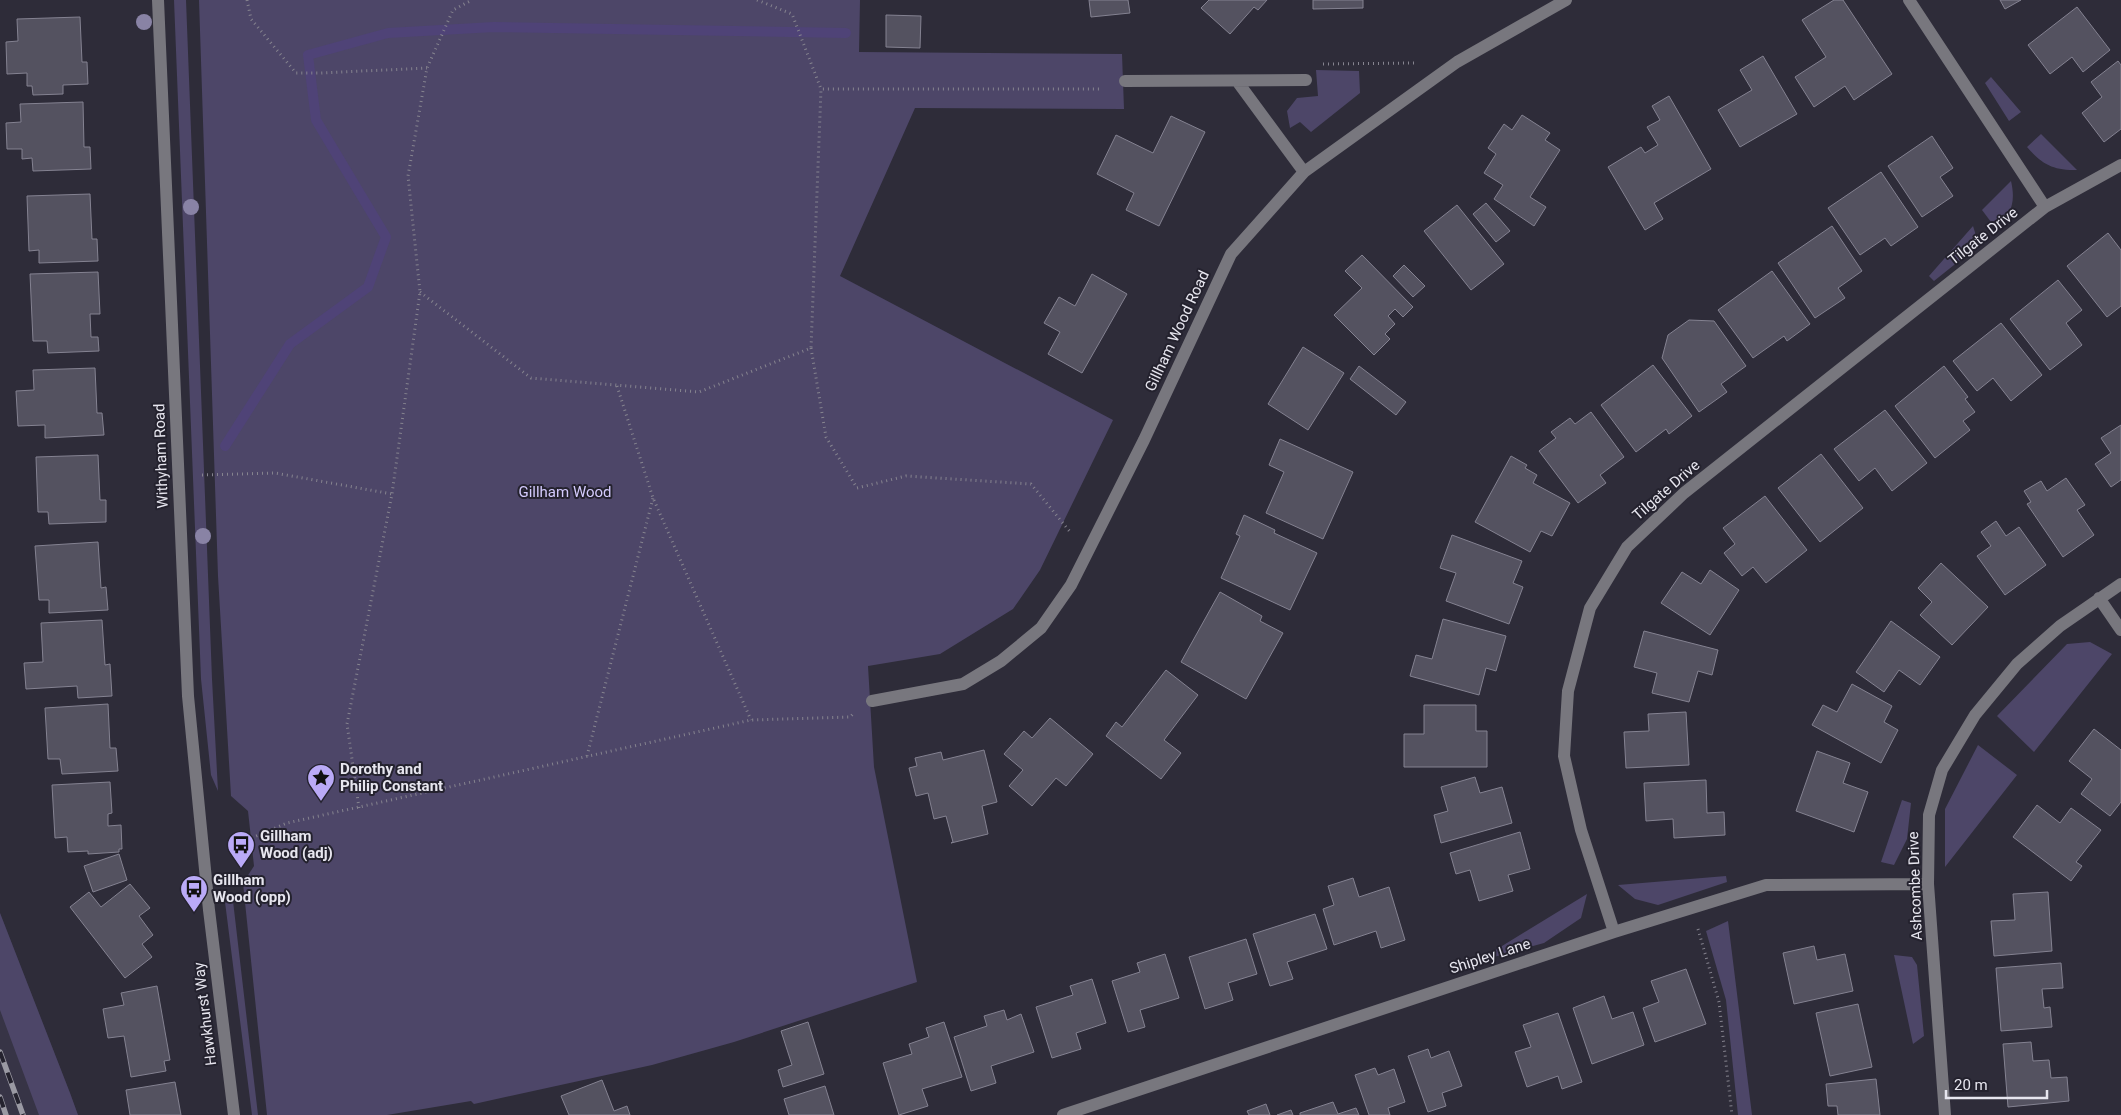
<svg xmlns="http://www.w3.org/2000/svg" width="2121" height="1115" viewBox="0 0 2121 1115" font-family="Roboto,sans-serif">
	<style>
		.built { fill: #373446 }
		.green { fill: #4d4668 }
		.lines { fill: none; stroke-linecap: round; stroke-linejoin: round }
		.stream { stroke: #4f4377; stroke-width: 10 }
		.building { fill: #545260; stroke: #848291 }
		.path { stroke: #86848f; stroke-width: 3; stroke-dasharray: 1 4; stroke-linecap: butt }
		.minor { stroke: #78777e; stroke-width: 12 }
		.rail-casing { stroke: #9a99a3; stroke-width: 5.5 }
		.rail { stroke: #24222e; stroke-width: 4; stroke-dasharray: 11; stroke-linecap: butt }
		.tree { fill: #8983a5 }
		.labels { text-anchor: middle; stroke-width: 4; stroke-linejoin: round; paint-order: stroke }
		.street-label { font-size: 15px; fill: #e7e6ef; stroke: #24222e }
		.park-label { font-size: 15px; fill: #d4cbfd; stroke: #24222e }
		.poi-label { font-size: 15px; font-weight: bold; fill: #e7e6ef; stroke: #24222e; text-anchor: start }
	</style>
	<rect width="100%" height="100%" fill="#2e2c39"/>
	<!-- built -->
	<path class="built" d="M0,913L70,1093L78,1115H0Z"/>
	<!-- green -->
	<path class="green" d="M174,0H186L212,679L218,791L211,775L201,679Z
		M199,0H860L859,52L1122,54L1124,109L915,108L840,276L1113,420L1040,570L1013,609L940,654L868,666L874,767L917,982L734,1042L652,1065L474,1104L471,1101L387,1115H267L243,883L254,866L248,811L231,796L218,576Z
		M1316,70L1359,71L1360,93L1311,132L1300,122L1290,128L1287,111L1297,98L1318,96Z
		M1991,77L2021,112L2009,121L1985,83Z
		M2041,134L2077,170C2053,170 2043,165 2027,147Z
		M2011,181C2016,203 2011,213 1997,230L1982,210Z
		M1973,226L1979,245L1934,281L1929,276Z
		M2090,642L2112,654L2034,752L1997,716L2067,644Z
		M1978,745L2017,775L1945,867V809Z
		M1902,800L1911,803L1907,839L1894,865L1881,862Z
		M1726,876L1727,882L1658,905L1635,899L1618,885Z
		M1587,894L1581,918L1544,943L1476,962Z
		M233,901L258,1115H252L225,902Z
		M0,913L70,1093L78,1115H39L0,1010Z
		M1728,921L1752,1115H1738L1726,1000L1706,931Z
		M1894,955L1912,957L1917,965L1924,1036L1913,1044Z"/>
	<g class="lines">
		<!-- stream -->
		<path class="stream" d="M225,446L290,344L368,287L386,237L316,120L308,55L388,33L494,27L846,33"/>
	</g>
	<!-- building -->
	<path class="building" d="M1089,0H1128L1130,13L1091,17Z
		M1209,0H1267L1258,10L1254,7L1230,34L1201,8Z
		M1313,0H1363V8L1313,9Z
		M1834,0H1843L1892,74L1854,100L1845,86L1814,107L1795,77L1826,57L1802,20Z
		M2000,0H2021L2005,9Z
		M2077,7L2110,50L2083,72L2072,57L2050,74L2028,45Z
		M886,15L921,16L920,48L886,47Z
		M80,17L82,62H87L88,84L63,85V94L33,95L32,86H27V73L7,74L6,42L18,41L17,19Z
		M1763,56L1797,114L1740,147L1718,110L1752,90L1740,70Z
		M2118,61L2121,65V129L2104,142L2082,113L2102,97L2091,82Z
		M1669,96L1711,169L1654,203L1663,219L1645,230L1608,167L1641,147L1645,153L1658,145L1647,127L1660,120L1652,106Z
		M83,102L84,147H90L91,169L33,171L32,158L22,159V149H7L6,123L21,122L20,104Z
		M1522,115L1550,133L1545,140L1560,150L1530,197L1546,207L1534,226L1494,199L1503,185L1484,173L1496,154L1488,148L1504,124L1512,130Z
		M1171,116L1205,132L1159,226L1126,210L1134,193L1097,174L1116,135L1153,153Z
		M1932,136L1953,168L1940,177L1953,196L1922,217L1888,166Z
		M1881,172L1918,227L1891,246L1885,238L1860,255L1828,208Z
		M90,194L92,239H97L98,261L39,263V250L29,251L27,196Z
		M1486,203L1510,231L1496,242L1473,214Z
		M1457,205L1504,264L1471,290L1424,231Z
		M1832,226L1862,271L1838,288L1845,298L1815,318L1778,263Z
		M2108,233L2121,250V306L2107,317L2067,266Z
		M1362,255L1413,307L1403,317L1395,309L1388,316L1395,324L1385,334L1390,339L1374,355L1334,315L1362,288L1345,271Z
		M1404,265L1425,286L1413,297L1393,276Z
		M1772,271L1810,324L1787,341L1784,336L1753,358L1718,310Z
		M98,272L100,314H90L91,337H98L99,351L48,353L47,341H33L30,274Z
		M1092,274L1127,294L1082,373L1048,354L1060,332L1044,323L1059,297L1075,306Z
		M2058,280L2082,310L2066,323L2082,345L2050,370L2010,319Z
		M1689,320L1714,321L1746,366L1721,384L1727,392L1699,412L1662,358L1668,335Z
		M2001,323L2042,375L2011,401L1993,378L1977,391L1953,361Z
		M1303,347L1344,373L1308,430L1268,404Z
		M1653,365L1692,416L1669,434L1666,429L1636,452L1601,405Z
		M1359,366L1406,402L1396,415L1350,379Z
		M1944,366L1968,397L1965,399L1975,412L1963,421L1970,430L1935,458L1895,406Z
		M95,368L97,413H102L104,435L45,438V425L18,426L16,391L34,390L33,370Z
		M1885,410L1927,463L1892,491L1875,468L1859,481L1834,449Z
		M1591,412L1624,457L1600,475L1606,483L1578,503L1539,451L1556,438L1551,432L1570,418L1575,424Z
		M2121,425V480L2111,487L2095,464L2111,453L2101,438Z
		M1280,439L1353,472L1323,539L1266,513L1284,472L1269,465Z
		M1821,454L1863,508L1820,542L1778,488Z
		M98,455L100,500H106V522L49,524L48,512H38L36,457Z
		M1511,456L1527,465L1525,468L1537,475L1533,483L1570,503L1552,536L1541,531L1530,552L1475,522Z
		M2066,478L2085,505L2077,510L2094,535L2063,557L2027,504L2031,502L2024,491L2041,481L2047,491Z
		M1765,496L1807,550L1766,583L1753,567L1742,576L1724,553L1735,544L1723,528Z
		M1244,515L1275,530L1274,533L1317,553L1290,610L1221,578L1240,536L1236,534Z
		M1996,521L2006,536L2019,527L2046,565L2005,595L1977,556L1991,546L1981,532Z
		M1452,535L1522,561L1513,583L1523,587L1509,624L1446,601L1456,573L1440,568Z
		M98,542L101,588L106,587L108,610L49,613V600H39L35,546Z
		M1941,563L1988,607L1952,645L1920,615L1932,602L1918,588Z
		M1710,570L1739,590L1710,635L1661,603L1682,572L1701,584Z
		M1220,592L1262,616L1260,621L1283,633L1246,699L1181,662Z
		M1443,619L1506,636L1496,671L1486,668L1479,695L1410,676L1416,655L1432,659Z
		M102,620L105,665L110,664L112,696L78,698L77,686L26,689L24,663L43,662L41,623Z
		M1891,621L1940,657L1920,685L1899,670L1884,692L1856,672Z
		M1644,631L1718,650L1712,675L1698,671L1689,702L1652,693L1657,673L1634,667Z
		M1166,670L1198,695L1164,740L1181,753L1161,779L1106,736L1116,722L1122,727Z
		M1852,684L1892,706L1884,722L1898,730L1881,763L1812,725L1823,705L1837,712Z
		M108,704L110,748H116L118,771L62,774L60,759H48L45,708Z
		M1424,705H1476V731H1487V767H1404V734H1424Z
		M1686,712L1689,765L1626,768L1624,732L1649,731L1648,714Z
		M1050,718L1093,754L1066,786L1056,778L1032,806L1009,786L1023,770L1004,754L1024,731L1032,738Z
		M2094,729L2121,750V802L2110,816L2081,794L2092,779L2069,761Z
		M984,750L997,802L982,806L988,834L951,843L953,842L946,816L934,819L928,793L916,796L909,768L917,766L915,758L941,752L943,760Z
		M1817,751L1850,763L1843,783L1868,792L1854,832L1796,811Z
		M1475,777L1480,793L1502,787L1512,823L1441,843L1434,815L1448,811L1441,787Z
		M1706,780L1707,813L1724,812L1725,835L1674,838L1673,819L1646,821L1644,783Z
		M110,782L112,813L108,814V826L121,825L122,849H119V852L88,854V851L68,852L67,837L55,838L52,785Z
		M2037,805L2060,823L2071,808L2101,830L2076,862L2082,866L2071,881L2013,837Z
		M1520,832L1530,869L1508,875L1513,891L1479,901L1470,870L1456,874L1450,853Z
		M119,854L127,880L93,892L84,866Z
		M1353,878L1359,897L1389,887L1405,940L1381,948L1376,931L1334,945L1323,909L1334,905L1328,886Z
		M130,884L150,908L139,916L153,935L142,944L152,957L125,978L70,907L89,892L101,907Z
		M2048,892L2052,951L1994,956L1991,921L2015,920L2013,894Z
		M1315,914L1327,949L1287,962L1293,979L1270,986L1253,934Z
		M1246,939L1257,974L1228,983L1233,1000L1205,1009L1189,957Z
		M1814,946L1817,960L1845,954L1853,991L1794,1004L1783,953Z
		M1165,954L1179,998L1140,1010L1145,1027L1128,1032L1112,981L1140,972L1137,963Z
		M2061,963L2063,988L2042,989L2044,1008L2050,1007L2052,1027L2001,1031L1996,968Z
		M1686,969L1706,1024L1655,1042L1643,1008L1659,1002L1651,981Z
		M1092,979L1106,1023L1076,1033L1081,1049L1052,1058L1036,1007L1073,995L1070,986Z
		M157,986L170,1060L164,1061L166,1071L131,1077L124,1036L108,1038L103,1009L124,1005L121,993Z
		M1604,996L1612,1019L1633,1012L1644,1045L1592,1064L1573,1008Z
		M1858,1004L1872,1067L1830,1076L1816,1013Z
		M1004,1010L1007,1020L1021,1014L1034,1052L991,1066L996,1083L971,1091L954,1037L987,1026L984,1016Z
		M1558,1013L1582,1082L1562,1089L1558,1076L1527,1087L1515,1052L1531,1047L1523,1025Z
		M808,1022L824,1074L783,1087L778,1070L792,1065L781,1031Z
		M944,1022L962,1077L922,1089L928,1106L899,1115L883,1063L912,1054L909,1044L929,1037L926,1028Z
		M2031,1042L2033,1061L2049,1060L2051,1078L2067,1077L2069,1101L2008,1107L2003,1044Z
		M1428,1049L1431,1058L1449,1051L1462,1086L1442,1093L1446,1106L1428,1112L1408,1056Z
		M1375,1068L1378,1075L1394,1069L1405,1102L1388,1108L1390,1115H1369L1355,1075Z
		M1876,1079L1880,1115H1838L1837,1106H1828L1826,1084Z
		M602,1080L614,1111L627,1106L630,1115H569L561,1096Z
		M175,1082L181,1115H130L126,1090Z
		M825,1086L834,1115H789L784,1099Z
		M1333,1102L1338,1114L1356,1108L1359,1115H1300V1113Z
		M1266,1104L1270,1115H1249L1247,1111Z
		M1291,1110L1293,1115H1277Z"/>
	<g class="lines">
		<!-- path -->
		<path class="path" d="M247,0L251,19L296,73H321L427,68
			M757,0L792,14L821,89H1102
			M1323,64L1414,63
			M420,292L531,378L699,392L811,348L821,89
			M811,348L826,437L857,488L906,476L1031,484L1071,533
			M617,386L653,498L751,720
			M202,475L275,473L392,494
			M587,756L653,498
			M359,808L347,724L392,494L420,292L408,176L427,68L453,10L472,0
			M247,840L287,823L751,720L850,717L853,714
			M1698,929L1719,1002L1732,1115"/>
		<!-- minor -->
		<path class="minor" d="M158,0L188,696L209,910L234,1115
			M1909,0L2045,207
			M1125,81L1306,80
			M1237,81L1304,172
			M2099,598L2121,630
			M872,701L963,684L1001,661L1041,628L1071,585L1144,440L1231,254L1304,172L1457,62L1566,0
			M1614,932L1581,830L1564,756L1568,691L1590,608L1627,547L1684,493L2045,207L2121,165
			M1063,1115L1614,932L1766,885L1928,884
			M1945,1115L1928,884L1929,815L1942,770L1975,715L2017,664L2060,626L2121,584"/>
		<defs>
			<path id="rail" d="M0,1052L23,1115
				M0,1097L6,1115"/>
		</defs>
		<!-- rail casing -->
		<use href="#rail" class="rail-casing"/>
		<!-- rail -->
		<use href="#rail" class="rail"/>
	</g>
	<!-- trees -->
	<g class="tree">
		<circle cx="144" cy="22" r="8"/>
		<circle cx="191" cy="207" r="8"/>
		<circle cx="203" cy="536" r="8"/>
	</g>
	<!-- icons -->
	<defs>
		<symbol id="sight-pin" viewBox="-11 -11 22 30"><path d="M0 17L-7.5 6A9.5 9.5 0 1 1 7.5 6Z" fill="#baaaf7" stroke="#24222e"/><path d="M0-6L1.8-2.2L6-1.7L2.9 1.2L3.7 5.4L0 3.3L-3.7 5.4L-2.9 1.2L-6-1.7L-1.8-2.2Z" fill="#111"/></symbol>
		<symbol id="bus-pin" viewBox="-11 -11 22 30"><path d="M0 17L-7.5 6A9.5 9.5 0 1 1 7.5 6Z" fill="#baaaf7" stroke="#24222e"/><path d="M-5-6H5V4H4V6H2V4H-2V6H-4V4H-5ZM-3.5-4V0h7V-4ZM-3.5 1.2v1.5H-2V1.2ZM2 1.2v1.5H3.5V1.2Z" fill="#111"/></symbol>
	</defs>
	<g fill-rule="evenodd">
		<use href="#sight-pin" x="305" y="762" width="32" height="43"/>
		<use href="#bus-pin" x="225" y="829" width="32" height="43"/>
		<use href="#bus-pin" x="178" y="873" width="32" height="43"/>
	</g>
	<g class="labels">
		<!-- street labels -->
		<g class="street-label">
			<text transform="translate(1983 236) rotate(-38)" y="5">Tilgate Drive</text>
			<text transform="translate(1177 331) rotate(-65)" y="5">Gillham Wood Road</text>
			<text transform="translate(161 456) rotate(-92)" y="5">Withyham Road</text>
			<text transform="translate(1666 490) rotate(-41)" y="5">Tilgate Drive</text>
			<text transform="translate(1915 886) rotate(-92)" y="5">Ashcombe Drive</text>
			<text transform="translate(1490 956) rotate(-18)" y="5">Shipley Lane</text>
			<text transform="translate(205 1014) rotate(-97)" y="5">Hawkhurst Way</text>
		</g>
		<!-- park labels -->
		<g class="park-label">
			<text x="565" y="497">Gillham Wood</text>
		</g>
		<!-- poi labels -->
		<g class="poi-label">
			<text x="340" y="774">Dorothy and<tspan x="340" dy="17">Philip Constant</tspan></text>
			<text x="260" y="841">Gillham<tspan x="260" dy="17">Wood (adj)</tspan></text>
			<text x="213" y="885">Gillham<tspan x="213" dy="17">Wood (opp)</tspan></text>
		</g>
	</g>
	<!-- scale -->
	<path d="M1946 1090v8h101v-8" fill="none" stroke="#e7e6ef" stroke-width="2.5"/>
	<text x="1954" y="1090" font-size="15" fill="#e7e6ef" stroke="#24222e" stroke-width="4" paint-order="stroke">20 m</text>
</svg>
